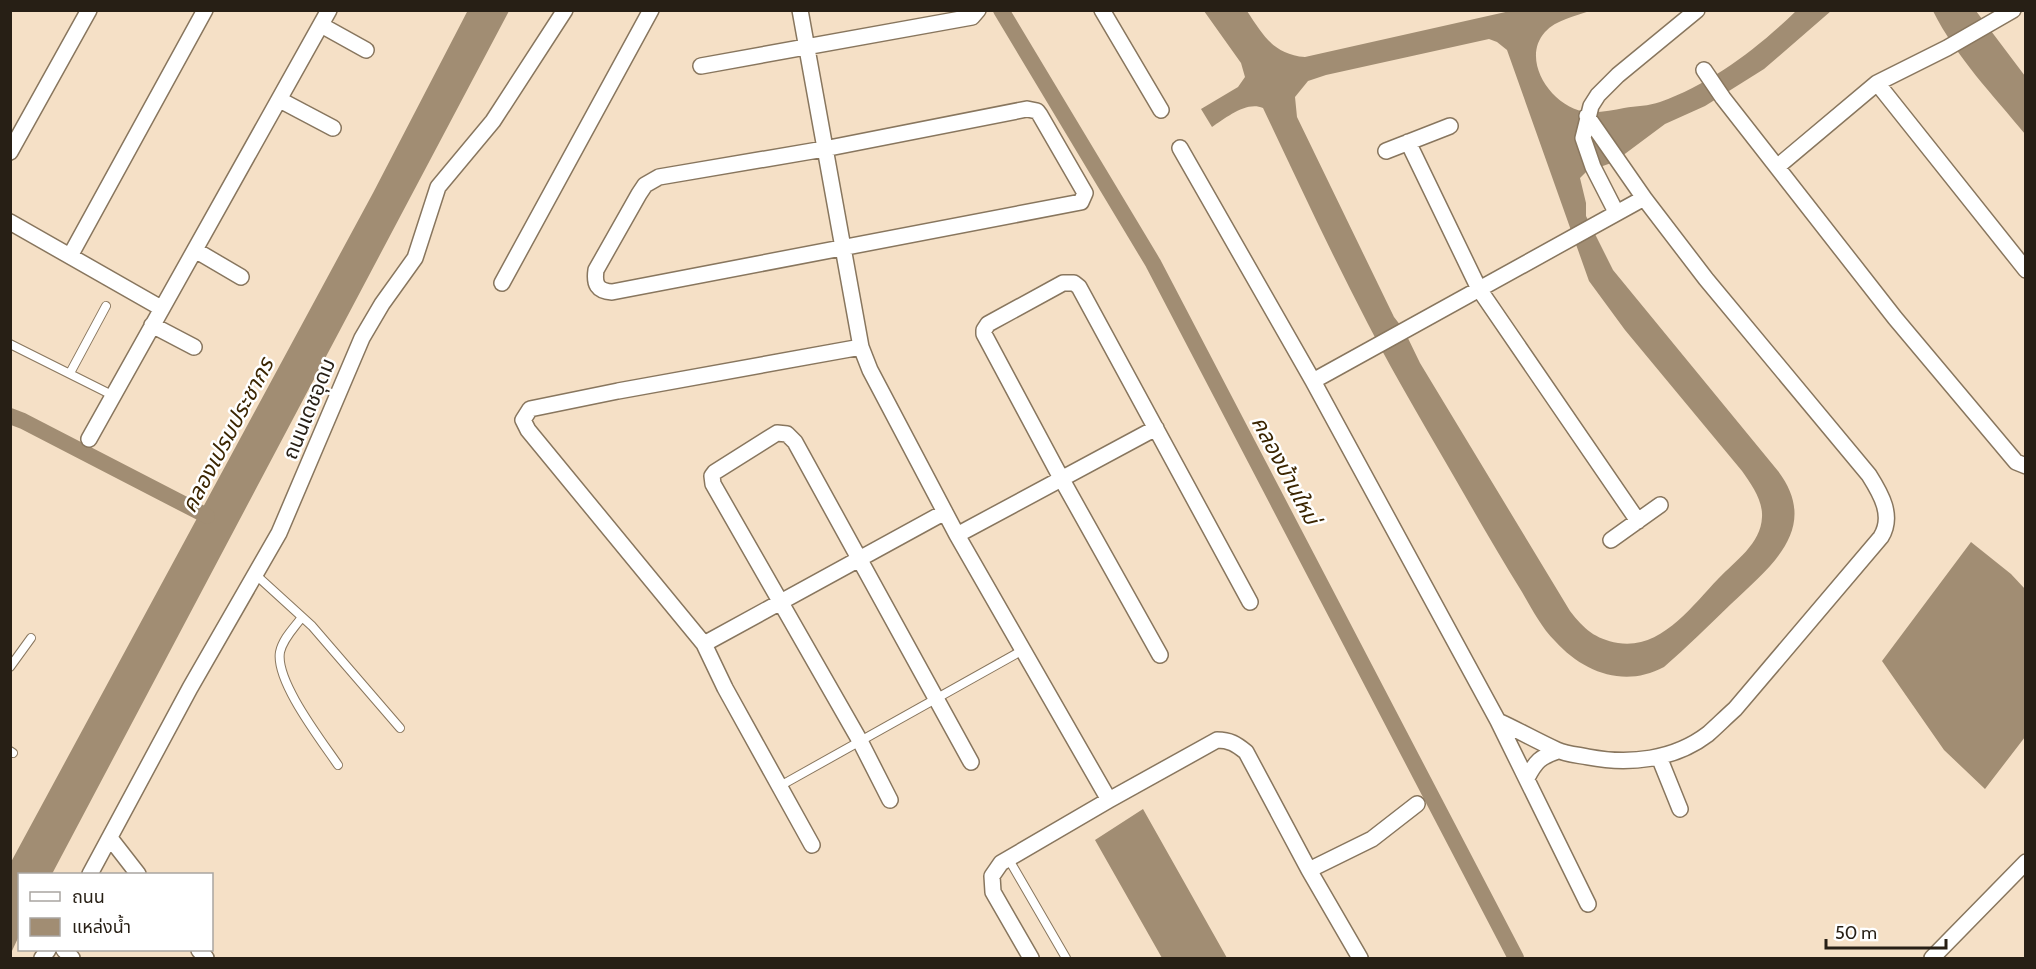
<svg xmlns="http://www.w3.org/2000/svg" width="2036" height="969" viewBox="0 0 2036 969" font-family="Cabin,'Noto Sans Thai',sans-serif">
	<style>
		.water { fill: #a18d73; fill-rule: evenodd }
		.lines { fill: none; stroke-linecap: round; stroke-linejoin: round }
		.canal { stroke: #a18d73; stroke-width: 16 }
		.lane-casing { stroke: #88765e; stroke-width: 10 }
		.street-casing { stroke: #88765e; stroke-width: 18 }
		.lane { stroke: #fff; stroke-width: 8 }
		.street { stroke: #fff; stroke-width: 15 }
		.labels { text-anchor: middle; stroke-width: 5; stroke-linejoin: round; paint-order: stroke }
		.street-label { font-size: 21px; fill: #271f15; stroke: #fff }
		.water-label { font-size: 22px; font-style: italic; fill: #3b2501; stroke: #fff }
	</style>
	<rect width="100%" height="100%" fill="#f5e0c6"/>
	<!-- water -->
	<path class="water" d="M468,10L509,11L52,874H20L19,936L11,953V862L373,193Z
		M1204,11H1247C1263,35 1273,54 1305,57L1510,11H1590C1575,16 1556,20 1545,32C1519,61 1554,110 1588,112C1600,113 1613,110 1624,108C1636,106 1649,106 1660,102C1711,84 1758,48 1796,11H1831L1764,69L1705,106L1665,124L1614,162L1586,172L1580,178L1586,203V216L1613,270L1778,471C1821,528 1771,566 1731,604C1709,625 1687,647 1664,667C1625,688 1584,673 1555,641C1541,627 1532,609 1522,592C1502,560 1483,527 1464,494C1432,438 1398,382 1368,324C1331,253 1297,180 1263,108C1246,101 1226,118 1212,127L1201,109L1238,87L1245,77L1241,63ZM1489,39L1497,42L1507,50L1589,281L1625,330L1742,471C1751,484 1763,500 1762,517C1761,544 1735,561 1718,579C1692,606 1661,650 1618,643C1595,639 1584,629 1570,611L1420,363L1404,330L1394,317L1297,117L1295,97L1308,81L1326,75Z
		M1933,11H1976L2025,76V134C1993,95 1956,57 1933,11Z
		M1971,542L2011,574L2025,589V737L1985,789L1944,750L1882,661Z
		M1143,809L1227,958H1162L1095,840Z"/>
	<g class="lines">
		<!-- canal -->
		<path class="canal" d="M1001,10L1153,263L1516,958
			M10,416L23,421L207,516"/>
		<defs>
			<path id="lane" d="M10,344L112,395
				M70,373L106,306
				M256,575L312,626L400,728
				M302,617C295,627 283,638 280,652C275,681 321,740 338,765
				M10,667L31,638
				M10,751L13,753
				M780,786L1023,650
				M1008,858L1066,958"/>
			<path id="street" d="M800,10L861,347L870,370L957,535L1109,800
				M1102,10L1161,110
				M321,25L366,50
				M701,66L972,17L978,10
				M1704,70L1723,98L1895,318L2016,462L2026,466
				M1877,83L2026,270
				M280,100L333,128
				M1027,109L1037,111L1040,115L1085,193L1081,202L612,292C597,291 594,284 596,270L639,194L645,185L659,177L824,149Z
				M1587,116L1644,198
				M1408,142L1479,289L1638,521
				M1180,148L1313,381L1498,721L1588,904
				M1386,151L1450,126
				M10,152L89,10
				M1777,167L1877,83L1947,48L2013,10
				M1616,212L1593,167L1583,138L1591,106L1598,95L1618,75L1697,10
				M10,222L161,308
				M195,250L241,277
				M70,256L205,10
				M502,283L651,10
				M152,325L194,347
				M1313,381L1644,198L1706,279L1869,475C1881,494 1894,516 1881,537L1735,709C1726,717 1717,726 1708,734C1674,760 1629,765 1588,757C1578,755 1566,754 1557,750C1537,741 1518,730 1498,721
				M89,439L329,10
				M957,535L1156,428
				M1611,540L1660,505
				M704,644L945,512
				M1160,655L1061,478L984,334V330L988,324L1063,283H1074L1079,287L1250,602
				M1659,757L1680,809
				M1527,778C1536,761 1540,757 1558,751
				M890,800L860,741L713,484L712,476L715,472L777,433L787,434L795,442L971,762
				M110,838L138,874
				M812,845L725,688L704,644L528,430L523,420L530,409L618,391L861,347
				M1309,870L1372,839L1417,804
				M90,874L190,688L279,533L362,338L382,304L415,258L438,187L493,121L565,10
				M64,950L72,958
				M199,950L206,958
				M42,958L48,950
				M1031,958L993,892L992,876L1001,863L1109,800L1217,740C1230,740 1236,744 1246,752L1309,870L1360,958
				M1932,958L2026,862"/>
		</defs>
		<!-- lane casing -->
		<use href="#lane" class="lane-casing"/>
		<!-- street casing -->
		<use href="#street" class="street-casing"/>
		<!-- lane -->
		<use href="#lane" class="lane"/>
		<!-- street -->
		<use href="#street" class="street"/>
	</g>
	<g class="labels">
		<!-- street labels -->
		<g class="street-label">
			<text transform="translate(309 409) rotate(-68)" y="7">ถนนเดชอุดม</text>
		</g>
		<!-- water labels -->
		<g class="water-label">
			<text transform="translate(227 435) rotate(-62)" y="8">คลองเปรมประชากร</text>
			<text transform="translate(1286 470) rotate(62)" y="8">คลองบ้านใหม่</text>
		</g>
	</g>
	<!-- border -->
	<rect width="2036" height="969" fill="none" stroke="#271f15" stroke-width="24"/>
	<!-- legend -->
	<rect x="18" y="873" width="195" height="78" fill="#ffffff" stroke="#a9a5a1" stroke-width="1.5"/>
	<rect x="30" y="892" width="30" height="9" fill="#ffffff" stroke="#a9a5a1" stroke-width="1.5"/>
	<text x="72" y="903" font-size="18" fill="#271f15">ถนน</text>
	<rect x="30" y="918" width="30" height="18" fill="#a18d73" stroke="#a9a5a1" stroke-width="1.5"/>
	<text x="72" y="933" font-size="18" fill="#271f15">แหล่งน้ำ</text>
	<!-- scale -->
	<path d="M1826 939v9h120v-9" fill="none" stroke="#271f15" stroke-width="3"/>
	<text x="1835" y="939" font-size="18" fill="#271f15" stroke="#ffffff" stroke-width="4.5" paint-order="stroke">50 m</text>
</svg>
